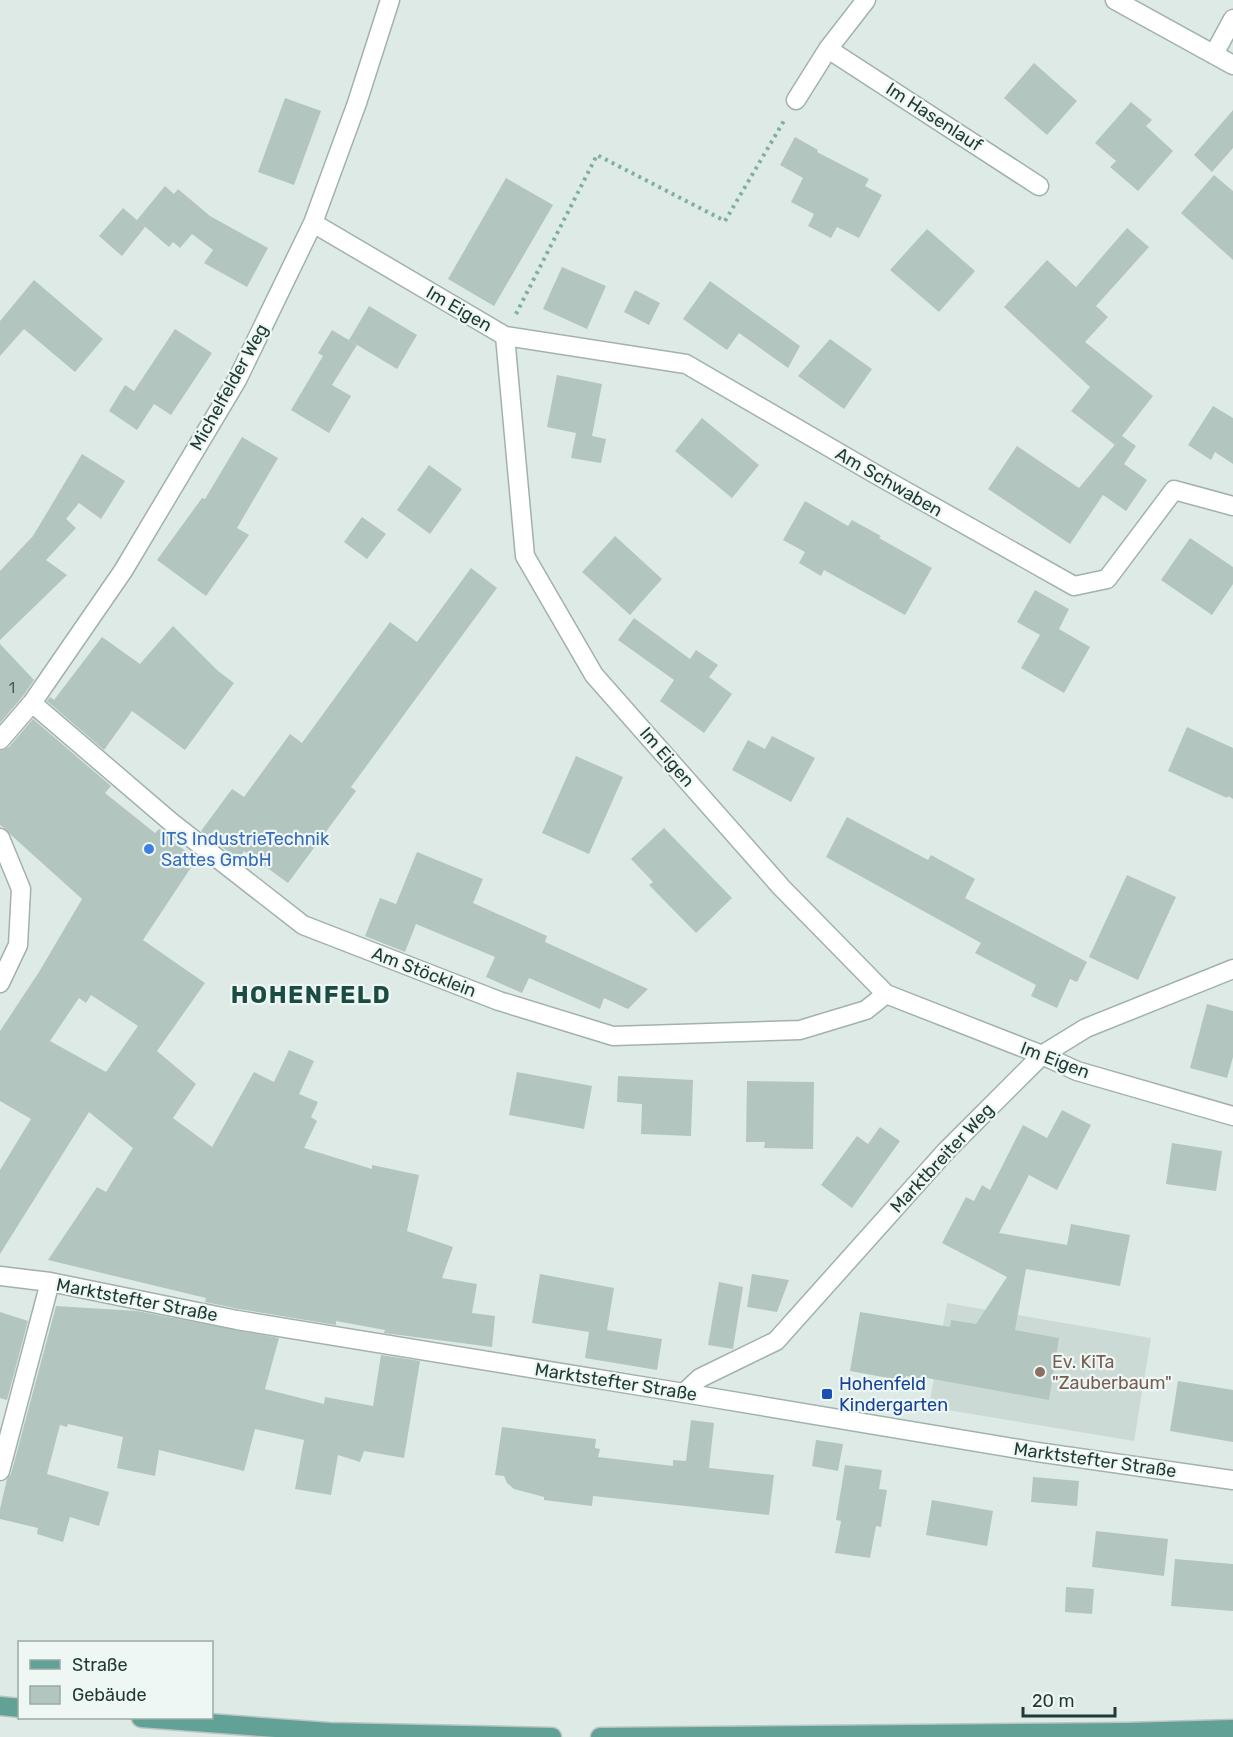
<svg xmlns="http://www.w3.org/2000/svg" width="1233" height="1737" viewBox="0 0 1233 1737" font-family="Rubik,sans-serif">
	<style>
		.built { fill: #ccdad5 }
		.building { fill: #b3c5bf; fill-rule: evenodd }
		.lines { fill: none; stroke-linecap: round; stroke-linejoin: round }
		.minor-casing { stroke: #a1b2ad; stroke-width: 21 }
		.major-casing { stroke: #bcc4c2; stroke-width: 21 }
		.path { stroke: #7dafa3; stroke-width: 4; stroke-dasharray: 3 4.5; stroke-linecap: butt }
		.minor { stroke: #fff; stroke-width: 18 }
		.major { stroke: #61a196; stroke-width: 18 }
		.shop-dot { fill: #3f7fe0; stroke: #eef7f3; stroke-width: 2 }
		.education-dot { fill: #8d6e63; stroke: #eef7f3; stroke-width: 2 }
		.transit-dot { fill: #1a4fb4; stroke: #eef7f3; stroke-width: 2 }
		.labels { text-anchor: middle; stroke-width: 4.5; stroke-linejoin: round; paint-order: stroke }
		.number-label { font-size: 15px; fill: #445d58 }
		.street-label { font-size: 18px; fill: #1f3a35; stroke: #eef7f3 }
		.shop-label { font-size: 18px; fill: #366cbe; stroke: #eef7f3; text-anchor: start }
		.education-label { font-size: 18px; fill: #785e54; stroke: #eef7f3; text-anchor: start }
		.transit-label { font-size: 18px; fill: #164399; stroke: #eef7f3; text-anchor: start }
		.district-label { font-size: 24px; font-weight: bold; letter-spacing: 1.5px; fill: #1b4c44; stroke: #eef7f3 }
	</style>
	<rect width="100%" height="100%" fill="#deeae6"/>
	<!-- built -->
	<path class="built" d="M947,1303L1151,1338L1134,1441L929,1407Z"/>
	<!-- building -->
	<path class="building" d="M1034,63L1077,101L1047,135L1004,98Z
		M285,98L321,111L294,185L258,172Z
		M1131,102L1152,120L1146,126L1173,151L1138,191L1110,167L1116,161L1095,143Z
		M1233,110V148L1212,172L1194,155Z
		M795,137L818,150L817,152L869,179L865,186L882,195L859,238L837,227L831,238L808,226L814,214L791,202L803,178L780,165Z
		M1214,175L1233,191V260L1181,213Z
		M506,178L553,205L494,306L448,279Z
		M165,186L174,194L178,189L210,216L268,248L247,287L204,263L213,250L192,234L180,248L173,242L169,247L137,220Z
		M123,208L145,227L122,256L99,236Z
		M1127,228L1149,247L1096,306L1108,317L1085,342L1153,396L1115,445L1071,411L1090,387L1004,307L1047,260L1076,287Z
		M927,229L975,271L939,312L890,270Z
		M562,267L606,286L587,329L543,309Z
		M34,280L103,339L75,372L24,329L0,356V321Z
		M710,281L800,346L788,368L739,333L727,350L683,319Z
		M635,290L660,303L649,325L624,312Z
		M369,306L417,335L397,369L349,340Z
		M175,329L212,353L171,415L154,404L137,430L109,411L125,385L134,391Z
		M332,330L357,345L332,385L351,396L329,433L291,410L323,356L318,353Z
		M830,339L872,369L844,409L798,376Z
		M557,375L602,384L592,436L583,434L606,439L601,463L571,458L576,433L547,427Z
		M1213,406L1233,418V464L1215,452L1211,460L1188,445Z
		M702,418L759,465L732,498L675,451Z
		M1122,436L1136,446L1124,464L1147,480L1126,511L1103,495L1070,544L988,489L1017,446L1079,488Z
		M242,437L278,458L237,528L249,535L206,596L157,560L202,498L205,499Z
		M82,454L125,481L101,519L79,503L66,519L76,528L46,560L67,575L0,640V571L33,536Z
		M429,465L462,489L430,534L397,510Z
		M805,501L848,526L852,520L881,536L879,538L932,568L905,615L824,570L821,576L799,563L805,552L783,540Z
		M362,517L386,534L367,559L344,542Z
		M615,536L662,579L630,615L582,572Z
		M1190,538L1233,567V584L1212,615L1161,580Z
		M471,568L497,588L351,787L356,791L288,883L244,851L239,860L201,831L232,789L244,797L290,734L302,743L390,622L417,642Z
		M1035,590L1069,609L1059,629L1090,647L1064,693L1021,668L1040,635L1017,622Z
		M634,618L690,659L696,650L718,665L709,677L732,694L704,733L660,701L674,680L618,640Z
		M173,626L218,671L234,683L185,750L132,711L104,750L47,701L50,697L54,700L102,637L140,664Z
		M0,644L34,680L23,696L0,723Z
		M33,719L111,786L105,793L155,833L159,829L196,860L143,940L205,983L157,1051L196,1084L173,1118L212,1147L254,1072L274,1082L289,1050L314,1061L299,1094L318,1102L311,1117L317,1121L304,1148L372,1169V1165L419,1175L407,1231L453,1247L442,1278L477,1284L472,1313L495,1316L492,1347L384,1333L385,1330L336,1321V1325L239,1309L205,1302L206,1298L48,1260L97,1187L106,1192L133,1148L89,1112L0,1254V1170L31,1119L0,1101V1031L39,972L82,899L11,835L7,830L0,825V751L9,747ZM91,995L138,1026L106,1072L50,1041L79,998L86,1003Z
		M1187,727L1233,748V799L1228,796L1227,798L1168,771Z
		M772,736L815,758L791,802L732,770L748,740L765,749Z
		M576,756L623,777L589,854L542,833Z
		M847,817L928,860L931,855L975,879L965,898L1087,962L1077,982L1070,979L1057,1008L1031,996L1036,985L975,953L981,943L826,857Z
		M664,828L732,898L696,933L649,885L653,882L631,859Z
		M417,852L483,879L473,903L547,936L545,942L648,989L628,1009L604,998L600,1009L529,978L522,993L486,977L495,957L416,924L405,952L365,936L380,898L396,904Z
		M1127,875L1176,897L1138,980L1089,957Z
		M1207,1004L1233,1011V1057L1227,1078L1190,1068Z
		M517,1072L592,1086L584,1129L509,1115Z
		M618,1076L693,1080L691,1136L641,1134L642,1104L617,1102Z
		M747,1081L814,1082L813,1149L764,1148L765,1142H746Z
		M1062,1110L1091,1125L1057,1190L1029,1175L999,1233L1067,1245L1071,1224L1130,1235L1120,1286L1026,1269L1015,1330L1059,1338L1049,1400L927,1378V1380L906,1376L905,1381L850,1371L860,1312L950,1327L951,1320L976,1324L1007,1277L942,1243L966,1197L974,1201L982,1185L990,1190L1023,1125L1047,1138Z
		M880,1127L900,1141L852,1208L821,1185L857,1136L868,1144Z
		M1172,1143L1222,1151L1216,1191L1166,1184Z
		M540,1274L614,1288L607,1330L662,1339L657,1370L585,1358L589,1332L532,1323Z
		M752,1274L789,1280L777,1312L747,1307Z
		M719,1282L743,1287L733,1349L708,1345Z
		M56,1306L137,1311L279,1338L265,1389L324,1404L325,1397L373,1406L381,1355L420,1361L404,1458L364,1451L360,1462L338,1455L331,1495L295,1489L304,1440L255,1429L244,1471L159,1450L155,1476L117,1468L123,1437L68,1424L67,1427L60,1425L47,1474L109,1492L99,1526L70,1517L63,1542L37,1534L38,1528L0,1519V1509L7,1479L11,1474Z
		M0,1312L28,1321L7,1400L0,1398Z
		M1178,1381L1233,1390V1442L1170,1431Z
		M691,1420L714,1423L709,1468L774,1475L769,1515L593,1496L592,1506L544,1500V1497L514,1489L507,1483L504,1476L495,1475L502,1427L596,1439L595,1448L600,1449L598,1457L673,1466V1460L686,1461Z
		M816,1440L843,1444L838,1471L812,1466Z
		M845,1465L882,1470L879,1489L887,1490L881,1527L876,1526L870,1558L835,1553L841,1521L836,1520Z
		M1033,1477L1079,1481L1077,1506L1031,1502Z
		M932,1500L993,1511L987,1546L926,1535Z
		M1096,1531L1168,1539L1164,1576L1092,1567Z
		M1175,1559L1233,1564V1611L1171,1606Z
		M1066,1587L1094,1589L1092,1614L1065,1612Z"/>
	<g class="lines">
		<defs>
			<path id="minor" d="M1115,0L1233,65
				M828,49L1039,186
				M1214,54L1233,19
				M796,100L828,49L866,0
				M313,223L505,336L525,556L594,675L781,887L886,994L1042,1055L1077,1071L1233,1116
				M505,336L686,364L877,475L1074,586L1107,579L1174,490L1233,506
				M32,703L171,822L303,925L499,1001L613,1036L800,1030L866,1010L886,994
				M0,740L32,703L123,571L237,380L313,223L357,103L390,0
				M0,838L21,889L18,945L0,983
				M0,1276L50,1282L237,1320L684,1393L1037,1452L1233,1480
				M684,1393L700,1378L776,1341L946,1151L1042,1055L1086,1028L1233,969
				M0,1471L50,1282"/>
			<path id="major" d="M0,1706L20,1708
				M141,1718L329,1732L552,1737
				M600,1737L1127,1732L1233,1729"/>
		</defs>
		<!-- minor casing -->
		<use href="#minor" class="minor-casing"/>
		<!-- major casing -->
		<use href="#major" class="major-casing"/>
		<!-- path -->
		<path class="path" d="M516,314L597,155L725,221L785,119"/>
		<!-- minor -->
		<use href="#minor" class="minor"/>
		<!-- major -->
		<use href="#major" class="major"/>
	</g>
	<!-- markers -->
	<circle class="shop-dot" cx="149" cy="849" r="6"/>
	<circle class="education-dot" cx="1040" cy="1372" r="6"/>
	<rect class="transit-dot" x="821" y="1388" width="12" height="12" rx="3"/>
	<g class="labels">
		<!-- number labels -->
		<g class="number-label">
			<text x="12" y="693">1</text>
		</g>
		<!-- street labels -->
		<g class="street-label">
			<text transform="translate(934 117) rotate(33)" y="6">Im Hasenlauf</text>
			<text transform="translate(459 309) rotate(30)" y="6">Im Eigen</text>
			<text transform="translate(229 387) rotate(-61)" y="6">Michelfelder Weg</text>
			<text transform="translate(889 482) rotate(30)" y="6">Am Schwaben</text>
			<text transform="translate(667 757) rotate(49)" y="6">Im Eigen</text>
			<text transform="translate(424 972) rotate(21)" y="6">Am Stöcklein</text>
			<text transform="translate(1055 1060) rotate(21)" y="6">Im Eigen</text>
			<text transform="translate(942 1158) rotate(-47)" y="6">Marktbreiter Weg</text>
			<text transform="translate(137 1300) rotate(11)" y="6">Marktstefter Straße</text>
			<text transform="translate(616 1382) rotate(9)" y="6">Marktstefter Straße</text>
			<text transform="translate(1095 1460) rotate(8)" y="6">Marktstefter Straße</text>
		</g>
		<!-- shop labels -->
		<g class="shop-label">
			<text x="161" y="845">ITS IndustrieTechnik<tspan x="161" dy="21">Sattes GmbH</tspan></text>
		</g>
		<!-- education labels -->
		<g class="education-label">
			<text x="1052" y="1368">Ev. KiTa<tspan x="1052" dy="21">"Zauberbaum"</tspan></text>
		</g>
		<!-- transit labels -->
		<g class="transit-label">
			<text x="839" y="1390">Hohenfeld<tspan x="839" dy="21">Kindergarten</tspan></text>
		</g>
		<!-- district labels -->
		<g class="district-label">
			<text x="311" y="1003">HOHENFELD</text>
		</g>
	</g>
	<!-- legend -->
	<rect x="18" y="1641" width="195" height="78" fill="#eef7f3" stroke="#9baba7" stroke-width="1.5"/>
	<rect x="30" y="1660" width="30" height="9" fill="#61a196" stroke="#9baba7" stroke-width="1.5"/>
	<text x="72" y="1671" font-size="18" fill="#1f3a35">Straße</text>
	<rect x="30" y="1686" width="30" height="18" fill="#b3c5bf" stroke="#9baba7" stroke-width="1.5"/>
	<text x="72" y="1701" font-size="18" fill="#1f3a35">Gebäude</text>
	<!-- scale -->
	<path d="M1023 1707v9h92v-9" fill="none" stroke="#1f3a35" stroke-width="3"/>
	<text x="1032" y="1707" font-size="18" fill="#1f3a35" stroke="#eef7f3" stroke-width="4.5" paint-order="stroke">20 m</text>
</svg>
